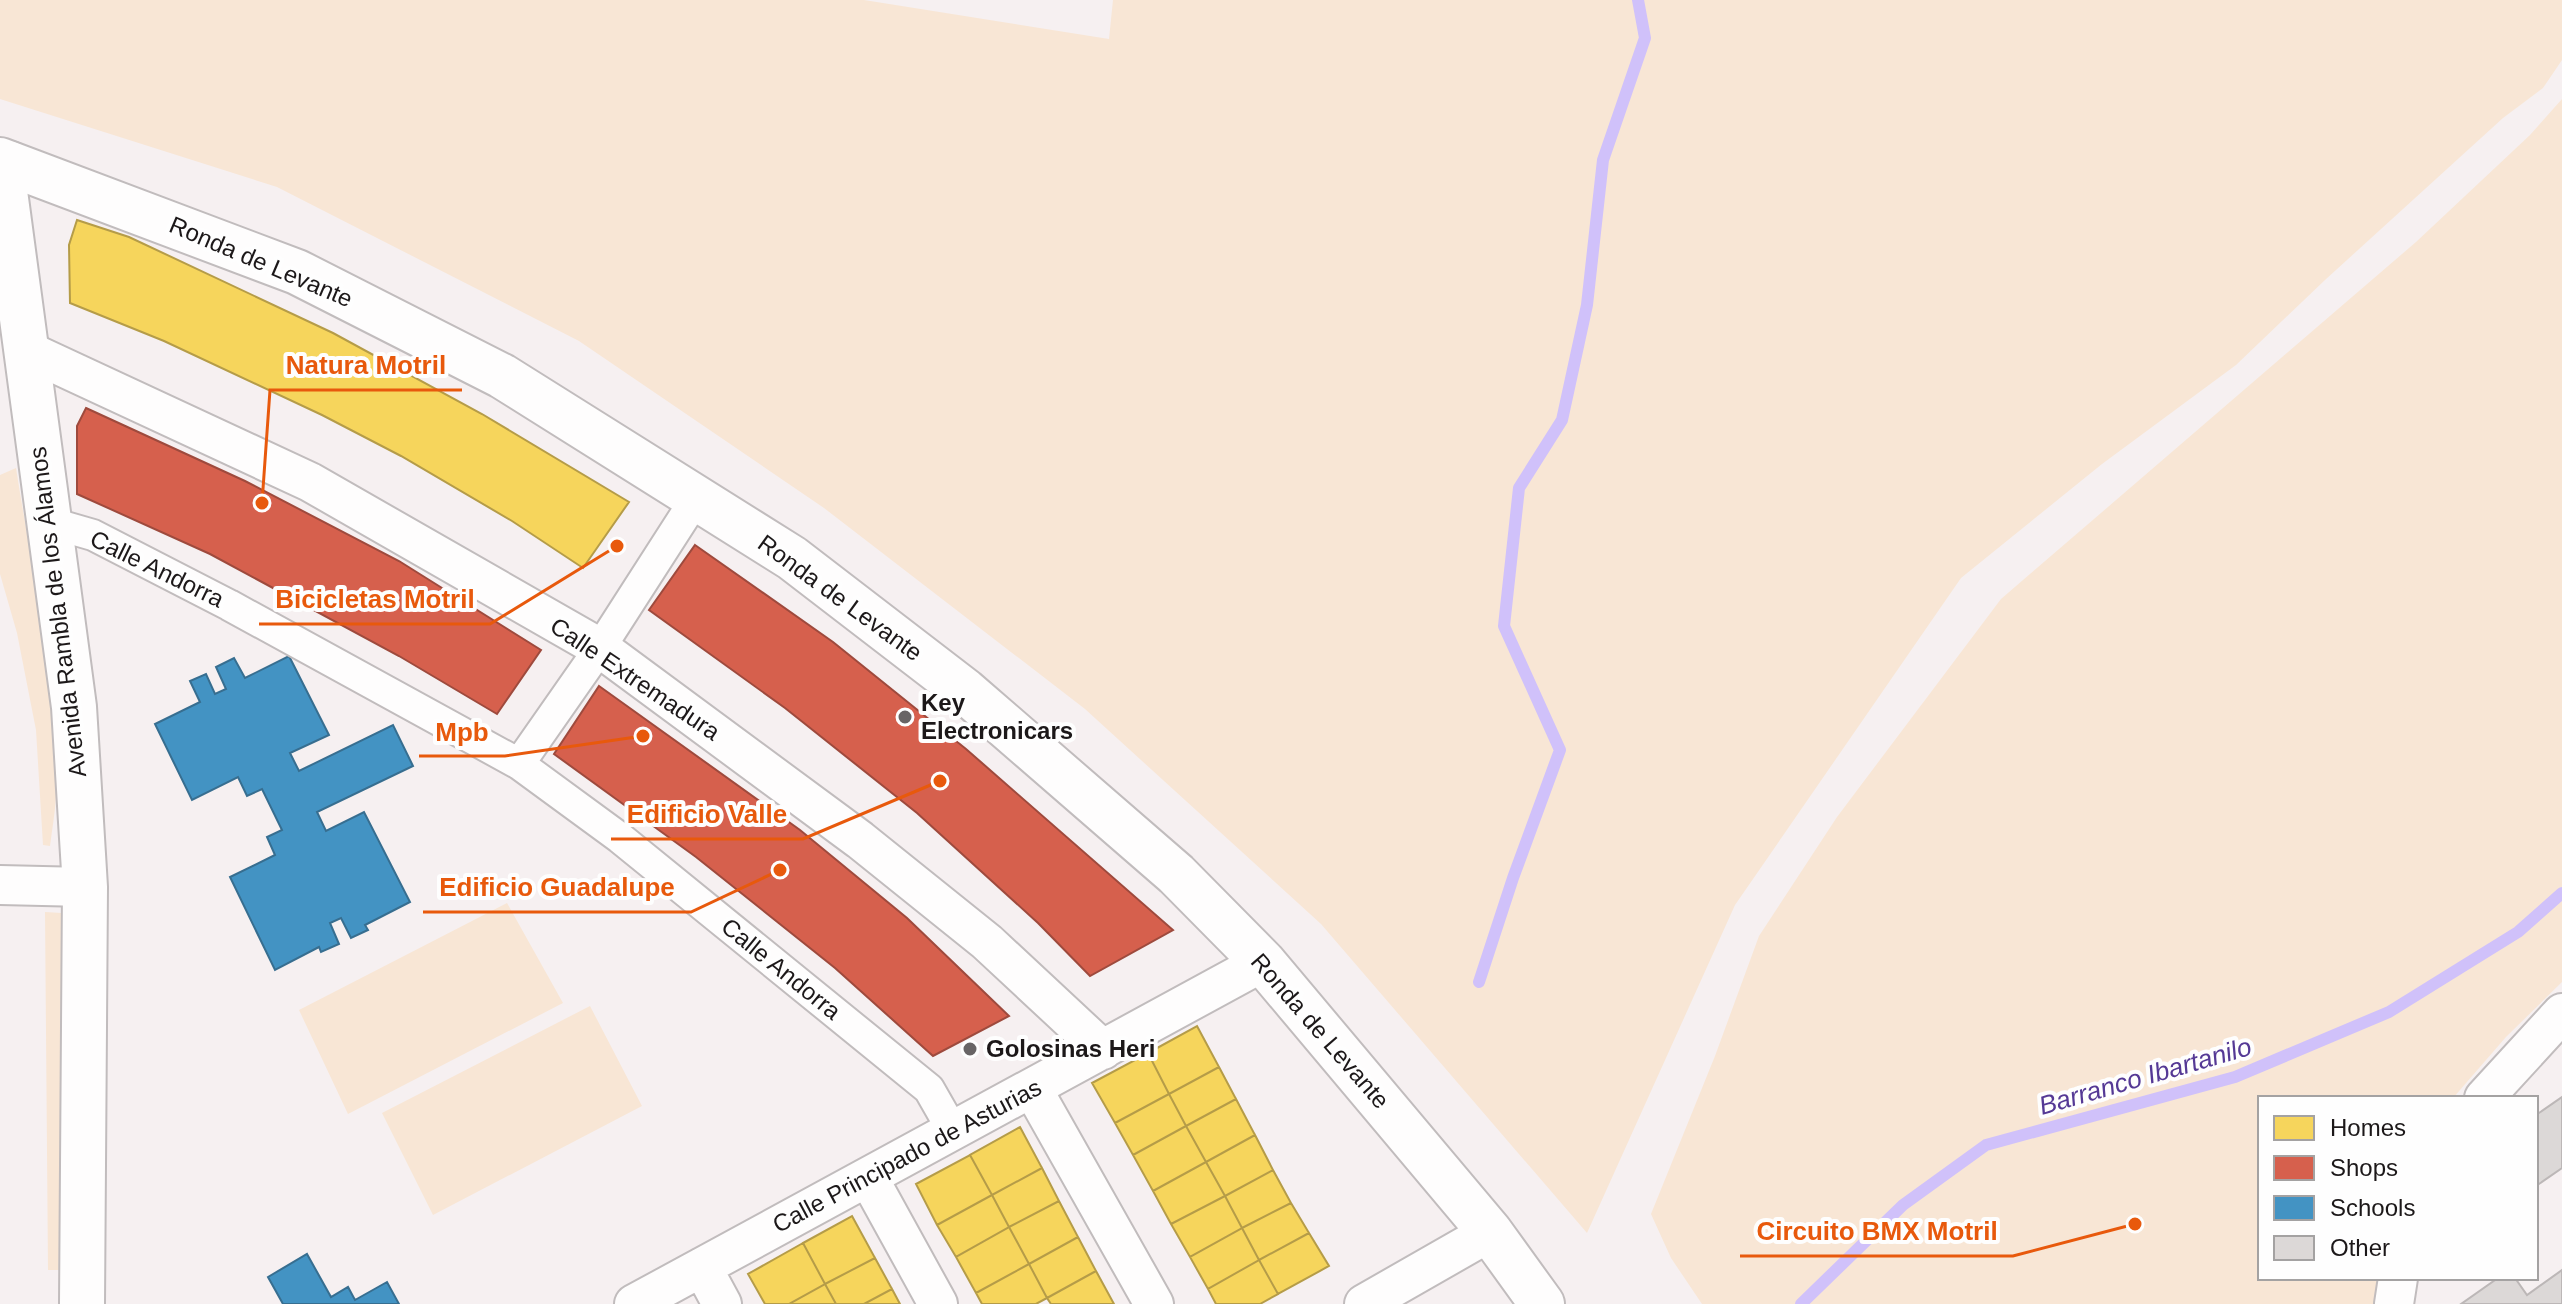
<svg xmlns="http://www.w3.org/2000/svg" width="2562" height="1304" viewBox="0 0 2562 1304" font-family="Arial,sans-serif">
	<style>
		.green { fill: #f8e6d5 }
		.homes { fill: #f6d55c; stroke: #b59c48; stroke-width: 2 }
		.shops { fill: #d6604d; stroke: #9e4a3d; stroke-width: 2 }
		.schools { fill: #4393c3; stroke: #376e90; stroke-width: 2 }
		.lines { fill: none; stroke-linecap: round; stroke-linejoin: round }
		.stream { stroke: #d0c1fa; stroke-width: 12 }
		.building { fill: #dcd8d7; stroke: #bcb7b7; stroke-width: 2 }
		.pedestrian-casing { stroke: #c1bcbd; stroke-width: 34 }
		.minor-casing { stroke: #c1bcbd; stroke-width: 42 }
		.tertiary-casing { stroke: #c1bcbd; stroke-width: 48 }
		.secondary-casing { stroke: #c1bcbd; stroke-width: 48 }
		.pedestrian { stroke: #fefdfd; stroke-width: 30 }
		.minor { stroke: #fefdfd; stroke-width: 38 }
		.tertiary { stroke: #fefdfd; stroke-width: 44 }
		.secondary { stroke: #fefdfd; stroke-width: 44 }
		.poi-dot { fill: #686465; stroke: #fefefe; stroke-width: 3 }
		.labels { text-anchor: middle; stroke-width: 8; stroke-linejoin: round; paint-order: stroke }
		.street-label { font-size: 24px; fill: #1c1819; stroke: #fefefe }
		.poi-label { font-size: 24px; font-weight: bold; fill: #1c1819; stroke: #fefefe; text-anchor: start }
		.water-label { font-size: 26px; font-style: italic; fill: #553995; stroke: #fefefe }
		.leader { fill: none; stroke: #e8590c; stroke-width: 3 }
		.callout-dot { fill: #e8590c; stroke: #fefefe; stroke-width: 3 }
		.callout-label { font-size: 26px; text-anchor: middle; font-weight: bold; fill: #e8590c; stroke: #fefefe; stroke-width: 8; stroke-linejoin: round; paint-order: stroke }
	</style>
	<rect width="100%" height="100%" fill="#f6f0f1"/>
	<!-- green -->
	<path class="green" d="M0,0H864L1109,39L1113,0H2562V60L2543,88L2503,118L2325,280L2236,365L2102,464L1961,578L1735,905L1587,1233L1321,924L1085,709L824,508L579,341L277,187L0,99Z
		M2562,99V982L2506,1037L2453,1098H2260V1278H2379L2375,1304H1702L1671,1258L1651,1214L1715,1056L1759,936L1837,817L2001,599L2416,242L2530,135Z
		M16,468C32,572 61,692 56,797C55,813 52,830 50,846L43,845L36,730L17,633L0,574V475Z
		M507,903L563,1003L348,1114L299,1010Z
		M45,912L62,913L61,1270H48Z
		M590,1006L642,1106L433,1215L382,1113Z"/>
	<!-- homes -->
	<path class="homes" d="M77,220L129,237L333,333L482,414L629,502L583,568L512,521L401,456L322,415L164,341L70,303L69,245Z
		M1197,1026L1219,1067L1169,1094L1148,1053Z
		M1148,1053L1169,1094L1115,1123L1092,1083Z
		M1219,1067L1236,1099L1186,1126L1169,1094Z
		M1169,1094L1186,1126L1133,1155L1115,1123Z
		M1236,1099L1255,1135L1206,1162L1186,1126Z
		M1186,1126L1206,1162L1153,1191L1133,1155Z
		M1020,1127L1042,1168L992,1195L970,1155Z
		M1255,1135L1273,1170L1225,1196L1206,1162Z
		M970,1155L992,1195L937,1225L916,1184Z
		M1206,1162L1225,1196L1171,1224L1153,1191Z
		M1042,1168L1059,1201L1009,1227L992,1195Z
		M1273,1170L1291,1203L1242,1228L1225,1196Z
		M992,1195L1009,1227L956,1257L937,1225Z
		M1225,1196L1242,1228L1190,1257L1171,1224Z
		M1059,1201L1078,1237L1029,1264L1009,1227Z
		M1291,1203L1309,1233L1259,1260L1242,1228Z
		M852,1216L875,1258L825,1284L803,1243Z
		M1009,1227L1029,1264L976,1293L956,1257Z
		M1242,1228L1259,1260L1208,1289L1190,1257Z
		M1309,1233L1329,1266L1278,1294L1259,1260Z
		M1078,1237L1096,1271L1047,1298L1029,1264Z
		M803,1243L825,1284L789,1304H765L748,1274Z
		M875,1258L892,1289L864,1304H836L825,1284Z
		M1259,1260L1278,1294L1260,1304H1216L1208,1289Z
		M1029,1264L1047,1298L1036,1304H982L976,1293Z
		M1096,1271L1114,1304H1051L1047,1298Z
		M825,1284L836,1304H789Z
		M892,1289L900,1304H864Z"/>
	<!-- shops -->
	<path class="shops" d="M86,408L245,481L399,561L541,650L497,714L399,656L210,554L77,494V426Z
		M695,545L833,642L966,749L1173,930L1090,976L1038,923L917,813L785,708L649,610Z
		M599,686L800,830L907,918L1009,1016L933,1056L835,968L696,857L554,754Z"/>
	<!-- schools -->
	<path class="schools" d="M289,656L329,735L290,753L299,771L393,725L413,766L317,812L326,831L364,812L410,902L365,925L368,930L351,938L341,918L330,923L339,944L321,952L319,947L275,970L230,877L275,855L267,837L282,830L262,789L247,796L238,777L192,800L155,724L200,702L190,681L206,674L215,694L226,689L216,667L234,658L245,678Z
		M307,1254L331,1297L348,1287L355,1300L387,1282L399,1304H283L268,1277Z"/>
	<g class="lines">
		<!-- stream -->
		<path class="stream" d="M1479,982L1513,878L1560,750L1504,626L1519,488L1562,420L1587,305L1603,160L1645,38L1638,0
			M1801,1304L1903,1205L1986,1145L2235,1077L2389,1012L2518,932L2562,893"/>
	</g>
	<!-- building -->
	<path class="building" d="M2562,1097V1168L2536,1186V1115Z
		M2562,1270V1304H2461L2498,1278H2515L2527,1295Z"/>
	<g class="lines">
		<defs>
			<path id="pedestrian" d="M48,522L93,535L229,605L519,764L620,838L929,1089L953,1131
				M519,764L600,648L697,497"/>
			<path id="minor" d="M26,350L310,482L600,648L860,840L987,942L1103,1050
				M0,885L85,887
				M1032,1088L1154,1304
				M2484,1098L2562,1013
				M868,1177L938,1304
				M702,1267L722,1304
				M634,1304L1263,962
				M1364,1304L1490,1232
				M2394,1304L2398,1278"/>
			<path id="tertiary" d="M10,164L4,184L74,707L85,887L82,1304"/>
			<path id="secondary" d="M0,160L297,272L502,376L792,558L965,691L1176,874L1263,962L1490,1232L1542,1304"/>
		</defs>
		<!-- pedestrian casing -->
		<use href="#pedestrian" class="pedestrian-casing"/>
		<!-- minor casing -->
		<use href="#minor" class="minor-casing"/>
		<!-- tertiary casing -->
		<use href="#tertiary" class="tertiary-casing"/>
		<!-- secondary casing -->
		<use href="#secondary" class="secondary-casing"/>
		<!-- pedestrian -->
		<use href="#pedestrian" class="pedestrian"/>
		<!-- minor -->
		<use href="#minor" class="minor"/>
		<!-- tertiary -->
		<use href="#tertiary" class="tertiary"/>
		<!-- secondary -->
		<use href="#secondary" class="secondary"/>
	</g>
	<!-- markers -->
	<g class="poi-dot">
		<circle cx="905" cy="717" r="8"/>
		<circle cx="970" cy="1049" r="8"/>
	</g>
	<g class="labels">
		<!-- street labels -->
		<g class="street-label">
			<text transform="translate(261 262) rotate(23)" y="8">Ronda de Levante</text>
			<text transform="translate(157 569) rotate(26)" y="8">Calle Andorra</text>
			<text transform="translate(840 598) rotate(36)" y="8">Ronda de Levante</text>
			<text transform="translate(58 612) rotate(-97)" y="8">Avenida Rambla de los Álamos</text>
			<text transform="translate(635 679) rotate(34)" y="8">Calle Extremadura</text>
			<text transform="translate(781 969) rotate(39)" y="8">Calle Andorra</text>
			<text transform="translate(1320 1031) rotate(49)" y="8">Ronda de Levante</text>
			<text transform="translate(907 1156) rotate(-28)" y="8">Calle Principado de Asturias</text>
		</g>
		<!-- poi labels -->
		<g class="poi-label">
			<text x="921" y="711">Key<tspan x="921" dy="28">Electronicars</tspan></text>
			<text x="986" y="1057">Golosinas Heri</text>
		</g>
		<!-- water labels -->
		<g class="water-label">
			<text transform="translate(2145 1076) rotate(-16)" y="9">Barranco Ibartanilo</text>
		</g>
	</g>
	<!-- callouts -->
	<path class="leader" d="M262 503L270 390H462M617 546L490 624H259M643 736L505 756H419M940 781L803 839H611M780 870L691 912H423M2135 1224L2013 1256H1740"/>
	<g class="callout-dot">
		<circle cx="262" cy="503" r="8"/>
		<circle cx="617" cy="546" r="8"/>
		<circle cx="643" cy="736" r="8"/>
		<circle cx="940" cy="781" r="8"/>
		<circle cx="780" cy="870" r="8"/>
		<circle cx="2135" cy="1224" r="8"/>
	</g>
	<g class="callout-label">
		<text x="366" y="374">Natura Motril</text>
		<text x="375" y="608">Bicicletas Motril</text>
		<text x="462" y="741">Mpb</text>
		<text x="707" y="823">Edificio Valle</text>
		<text x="557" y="896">Edificio Guadalupe</text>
		<text x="1877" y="1240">Circuito BMX Motril</text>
	</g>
	<!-- legend -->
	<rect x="2258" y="1096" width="280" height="184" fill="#fefefe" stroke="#a4a2a2" stroke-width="2"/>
	<rect x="2274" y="1116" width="40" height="24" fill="#f6d55c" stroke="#a4a2a2" stroke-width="2"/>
	<text x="2330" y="1136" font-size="24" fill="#1c1819">Homes</text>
	<rect x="2274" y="1156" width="40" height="24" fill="#d6604d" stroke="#a4a2a2" stroke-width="2"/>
	<text x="2330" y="1176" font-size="24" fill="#1c1819">Shops</text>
	<rect x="2274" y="1196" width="40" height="24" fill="#4393c3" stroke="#a4a2a2" stroke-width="2"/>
	<text x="2330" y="1216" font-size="24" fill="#1c1819">Schools</text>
	<rect x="2274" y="1236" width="40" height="24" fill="#dcd8d7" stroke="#a4a2a2" stroke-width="2"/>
	<text x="2330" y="1256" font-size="24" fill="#1c1819">Other</text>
</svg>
